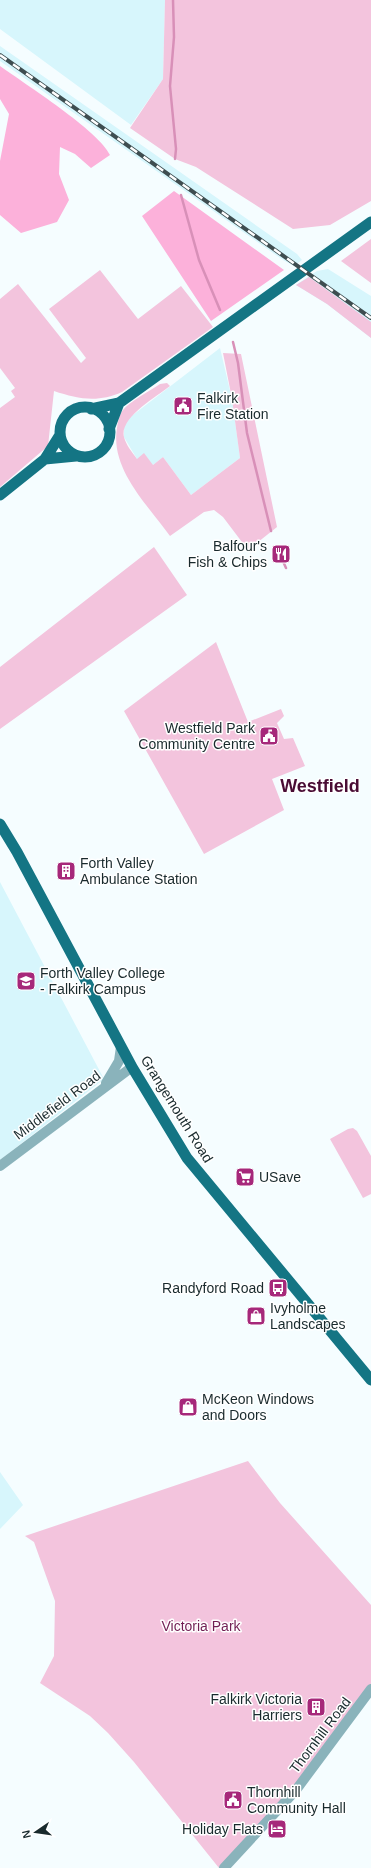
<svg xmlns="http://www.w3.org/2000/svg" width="371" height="1868" viewBox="0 0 371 1868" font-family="Arial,sans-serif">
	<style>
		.built { fill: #d7f6fc }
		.green { fill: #f3c4dd }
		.forest { fill: #fcb1da }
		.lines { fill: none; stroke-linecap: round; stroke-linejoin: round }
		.stream { stroke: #d890b8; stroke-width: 2.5 }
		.tertiary { stroke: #8ab3bb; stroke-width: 10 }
		.primary { stroke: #147584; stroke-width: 11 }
		.rail-casing { stroke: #3e4d50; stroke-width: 4 }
		.rail { stroke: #fff; stroke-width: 2.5; stroke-dasharray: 8; stroke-linecap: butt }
		.labels { text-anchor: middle; stroke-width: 3; stroke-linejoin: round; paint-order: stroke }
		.poi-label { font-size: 14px; fill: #192a2d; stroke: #fff; text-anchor: start }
		.street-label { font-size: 14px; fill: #192a2d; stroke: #fff }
		.park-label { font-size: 14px; fill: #711e53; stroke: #fff }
		.district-label { font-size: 18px; font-weight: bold; fill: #490c34; stroke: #fff }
	</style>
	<rect width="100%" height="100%" fill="#f5fdff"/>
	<!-- built -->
	<path class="built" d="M0,0H165L163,79L131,125L0,29Z
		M0,46L297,254L302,260L294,266L283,260L0,61Z
		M328,269L371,296V338L327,304L296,285L317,271Z
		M220,348L232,399L240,458L191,495L163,457L153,465L137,459L124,437V426L129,418Z
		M0,882L104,1079L0,1160Z
		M0,1472L23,1505L0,1529Z"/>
	<!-- green -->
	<path class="green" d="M165,0H371V201L330,225L293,229L196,167L175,159L130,128L163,79Z
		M371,239V283L341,261Z
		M100,270L138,319L181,286L213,327L122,392C98,403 78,399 54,391L48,446L0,487V408L15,397L11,391L15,388L0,368V299L18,284L81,363L86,358L49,309Z
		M309,277L371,322V338L327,304L296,285Z
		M223,353L241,354L277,527L248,550L223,517L214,510L204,512L170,536C147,504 110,469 117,428C118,422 119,415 123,410C130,401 150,391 160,384L167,383L170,386C156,397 119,418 124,437C126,445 132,452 137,459L144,453L153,465L163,457L191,495L240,458L232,399Z
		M154,547L187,595L0,729V667Z
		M216,642L248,722L281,709L284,716L277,723L284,739L293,738L305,766L272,779L284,810L204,854L124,711Z
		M353,1128L357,1131L371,1156V1194L363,1198L330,1139L348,1129Z
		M248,1461L280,1503L371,1605V1689L344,1727L224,1868H219L134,1762L108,1733L90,1716L40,1683L54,1656L55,1601L34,1542L25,1536Z"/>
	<!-- forest -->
	<path class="forest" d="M0,66C25,84 99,131 110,155L91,168L75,154L60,147L59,174L69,200L57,222L21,233L0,215V161L9,114L0,99Z
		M174,191L284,270L211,321L142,216Z"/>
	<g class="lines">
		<!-- stream -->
		<path class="stream" d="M173,0L174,37L170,86L176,149L175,159
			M181,195L199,260L220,310
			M233,342L238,363L247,433L271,531
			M282,559L286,568"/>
		<!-- tertiary -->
		<path class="tertiary" d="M106,1083L119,1061L121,1047
			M0,1166L132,1067
			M224,1868L296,1790L371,1689"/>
		<!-- primary -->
		<path class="primary" d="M60 432a25 25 0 1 1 50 0a25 25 0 1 1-50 0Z
			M91,409L119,403L371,222
			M109,429L119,403
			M45,459L76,456
			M0,495L45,459L60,435
			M0,824L17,852L132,1067L187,1158L371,1380"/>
		<defs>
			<path id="rail" d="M0,55L371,318"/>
		</defs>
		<!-- rail casing -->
		<use href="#rail" class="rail-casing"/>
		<!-- rail -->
		<use href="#rail" class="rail"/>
	</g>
	<!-- icons -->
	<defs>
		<symbol id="civic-square" viewBox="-11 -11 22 22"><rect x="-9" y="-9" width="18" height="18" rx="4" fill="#a6287a" stroke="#fff"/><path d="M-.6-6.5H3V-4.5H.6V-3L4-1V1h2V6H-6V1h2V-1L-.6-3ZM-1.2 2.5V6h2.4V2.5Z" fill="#fff"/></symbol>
		<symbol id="restaurant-square" viewBox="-11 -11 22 22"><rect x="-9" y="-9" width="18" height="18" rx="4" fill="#a6287a" stroke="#fff"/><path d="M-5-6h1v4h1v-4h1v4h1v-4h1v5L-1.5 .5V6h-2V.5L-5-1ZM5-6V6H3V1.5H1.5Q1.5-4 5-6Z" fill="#fff"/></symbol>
		<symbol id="building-square" viewBox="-11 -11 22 22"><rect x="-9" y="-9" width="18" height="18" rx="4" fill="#a6287a" stroke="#fff"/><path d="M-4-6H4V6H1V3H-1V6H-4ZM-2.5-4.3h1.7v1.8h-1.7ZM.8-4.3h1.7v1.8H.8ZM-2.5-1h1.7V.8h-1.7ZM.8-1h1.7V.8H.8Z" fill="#fff"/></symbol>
		<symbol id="university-square" viewBox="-11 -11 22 22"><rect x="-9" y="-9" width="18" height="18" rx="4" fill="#a6287a" stroke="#fff"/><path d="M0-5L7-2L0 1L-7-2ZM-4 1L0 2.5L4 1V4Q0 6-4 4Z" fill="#fff"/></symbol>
		<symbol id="supermarket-square" viewBox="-11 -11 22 22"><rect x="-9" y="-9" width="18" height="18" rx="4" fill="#a6287a" stroke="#fff"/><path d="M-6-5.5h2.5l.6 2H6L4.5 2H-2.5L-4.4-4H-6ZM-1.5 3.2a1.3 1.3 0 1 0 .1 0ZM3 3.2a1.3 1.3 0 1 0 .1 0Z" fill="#fff"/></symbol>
		<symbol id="bus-square" viewBox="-11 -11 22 22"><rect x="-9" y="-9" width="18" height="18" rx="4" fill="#a6287a" stroke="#fff"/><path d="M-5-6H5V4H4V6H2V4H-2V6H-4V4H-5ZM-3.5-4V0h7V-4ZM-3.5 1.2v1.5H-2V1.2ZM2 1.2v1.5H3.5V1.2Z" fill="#fff"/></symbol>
		<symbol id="shop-square" viewBox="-11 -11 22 22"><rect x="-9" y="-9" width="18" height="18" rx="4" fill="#a6287a" stroke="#fff"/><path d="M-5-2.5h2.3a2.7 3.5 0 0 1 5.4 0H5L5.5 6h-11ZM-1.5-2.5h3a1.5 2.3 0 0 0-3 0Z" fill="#fff"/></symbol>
		<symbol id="hotel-square" viewBox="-11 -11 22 22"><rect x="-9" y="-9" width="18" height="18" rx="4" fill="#a6287a" stroke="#fff"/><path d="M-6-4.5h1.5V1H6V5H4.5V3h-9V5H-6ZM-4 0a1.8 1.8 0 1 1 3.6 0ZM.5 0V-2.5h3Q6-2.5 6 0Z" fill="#fff"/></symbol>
	</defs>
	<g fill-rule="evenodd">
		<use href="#civic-square" x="172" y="395" width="22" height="22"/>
		<use href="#restaurant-square" x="270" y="543" width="22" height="22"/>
		<use href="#civic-square" x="258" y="725" width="22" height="22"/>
		<use href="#building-square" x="55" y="860" width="22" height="22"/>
		<use href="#university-square" x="15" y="970" width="22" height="22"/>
		<use href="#supermarket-square" x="234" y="1166" width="22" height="22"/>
		<use href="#bus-square" x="267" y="1277" width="22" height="22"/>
		<use href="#shop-square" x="245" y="1305" width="22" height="22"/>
		<use href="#shop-square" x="177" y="1396" width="22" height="22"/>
		<use href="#building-square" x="305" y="1696" width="22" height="22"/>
		<use href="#civic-square" x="222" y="1789" width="22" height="22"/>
		<use href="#hotel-square" x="266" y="1818" width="22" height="22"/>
	</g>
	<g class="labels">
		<!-- poi labels -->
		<g class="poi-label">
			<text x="197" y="403">Falkirk<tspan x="197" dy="16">Fire Station</tspan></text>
			<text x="267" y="551" text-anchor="end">Balfour's<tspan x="267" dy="16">Fish &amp; Chips</tspan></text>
			<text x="255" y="733" text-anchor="end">Westfield Park<tspan x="255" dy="16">Community Centre</tspan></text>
			<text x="80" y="868">Forth Valley<tspan x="80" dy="16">Ambulance Station</tspan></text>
			<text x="40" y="978">Forth Valley College<tspan x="40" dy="16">- Falkirk Campus</tspan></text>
			<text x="259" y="1182">USave</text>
			<text x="264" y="1293" text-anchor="end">Randyford Road</text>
			<text x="270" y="1313">Ivyholme<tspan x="270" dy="16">Landscapes</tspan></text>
			<text x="202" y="1404">McKeon Windows<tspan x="202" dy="16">and Doors</tspan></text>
			<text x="302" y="1704" text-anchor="end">Falkirk Victoria<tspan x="302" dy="16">Harriers</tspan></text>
			<text x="247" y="1797">Thornhill<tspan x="247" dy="16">Community Hall</tspan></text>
			<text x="263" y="1834" text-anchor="end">Holiday Flats</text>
		</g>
		<!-- street labels -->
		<g class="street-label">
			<text transform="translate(57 1105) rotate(-37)" y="5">Middlefield Road</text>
			<text transform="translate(177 1109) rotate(58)" y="5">Grangemouth Road</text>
			<text transform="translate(320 1735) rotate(-53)" y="5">Thornhill Road</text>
		</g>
		<!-- park labels -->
		<g class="park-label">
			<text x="201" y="1631">Victoria Park</text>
		</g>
		<!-- district labels -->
		<g class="district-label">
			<text x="320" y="792">Westfield</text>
		</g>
	</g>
	<!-- north arrow -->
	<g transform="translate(36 1832) rotate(257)" stroke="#ffffff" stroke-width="3" paint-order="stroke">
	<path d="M0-3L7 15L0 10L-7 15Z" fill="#192a2d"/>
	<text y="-6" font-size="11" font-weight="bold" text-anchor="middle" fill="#192a2d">N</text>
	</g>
</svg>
